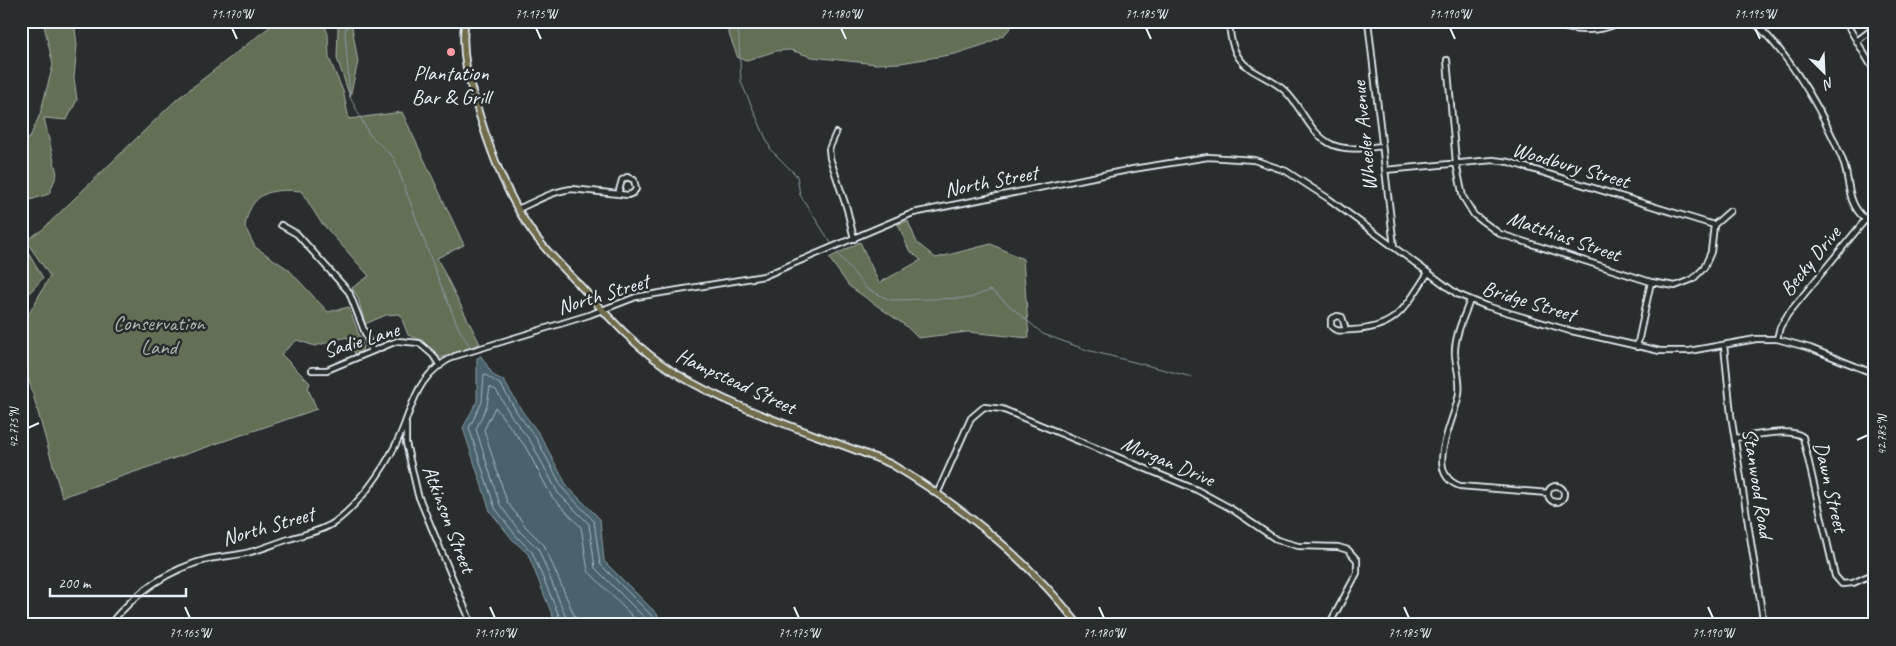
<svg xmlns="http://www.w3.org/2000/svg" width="1896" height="646" viewBox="0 0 1896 646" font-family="Caveat,sans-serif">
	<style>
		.green { fill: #646f56; stroke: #a6b0a7 }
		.water { fill: #48626c; stroke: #889ba4 }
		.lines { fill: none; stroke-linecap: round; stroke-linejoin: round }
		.shore { stroke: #a8b8c0; stroke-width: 1 }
		.stream { stroke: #889ba4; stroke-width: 1 }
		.minor-casing { stroke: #e8f1f8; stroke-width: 8 }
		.major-casing { stroke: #e8f1f8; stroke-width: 9 }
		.minor { stroke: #2a2d2e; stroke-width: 4.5 }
		.major { stroke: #726c4b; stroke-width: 5.5 }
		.ticks { fill: none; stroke: #e8f1f8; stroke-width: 2 }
		.poi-dot { fill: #ff9aa2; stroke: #2a2d2e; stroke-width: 2 }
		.labels { text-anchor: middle; stroke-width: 5; stroke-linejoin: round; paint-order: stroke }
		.poi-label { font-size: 21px; fill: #e8f1f8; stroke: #2a2d2e }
		.street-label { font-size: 21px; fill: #e8f1f8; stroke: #2a2d2e }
		.park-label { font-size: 21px; fill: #adb6af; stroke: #2a2d2e }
		.neatline { fill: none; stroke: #e8f1f8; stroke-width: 2 }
		.ticks-label { font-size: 12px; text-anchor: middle; fill: #e8f1f8 }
	</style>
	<rect width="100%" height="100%" fill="#2a2d2e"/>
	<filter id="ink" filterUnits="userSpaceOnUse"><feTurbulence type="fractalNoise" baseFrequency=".02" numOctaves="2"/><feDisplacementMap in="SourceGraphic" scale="10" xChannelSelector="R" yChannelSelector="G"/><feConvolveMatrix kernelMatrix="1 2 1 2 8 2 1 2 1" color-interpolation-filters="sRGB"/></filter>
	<g filter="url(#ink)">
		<!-- green -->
		<path class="green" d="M43,21H74L77,45L74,78L77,100L67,120L44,118L57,174L49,194L30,200L21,199V145L30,137L40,114L53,65Z
			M277,21H323L328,34L329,58L343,91L349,119L402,112L464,245L437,258L480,344L441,358L421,340L408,335L400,314L386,315L365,324L358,298L352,288L369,276L320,221L301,191C269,188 250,193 245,227L255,247L288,269L328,312L349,307L363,346L362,351L355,354L347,337L315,346L297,340L281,354L310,383L308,389L317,409L62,497L26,370H21V328L50,276L26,241L43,229L176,100Z
			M336,21H351L358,62L350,97L337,58L338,27Z
			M724,21H1017L1004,35L986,44L955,54L901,63L876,64L812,57L790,50L776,51L747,60L738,58Z
			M908,221L917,243L936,258L991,244L1023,259L1029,338L967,332L918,338L906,326L849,286L829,258L860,242L879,283L921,260L909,250L898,224Z
			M21,241L43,278L21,302Z"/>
		<!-- water -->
		<path class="water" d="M481,356L493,375L504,381L522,411L540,435L567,486L600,519L604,561L658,615L657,625H563L555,622L528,554L512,539L490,511L463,428L477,401V358Z"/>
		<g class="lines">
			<!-- shore -->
			<path class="shore" d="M563,625L532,552L516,536L495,508L469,428L482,402L484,374L501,385L518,414L536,438L563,489L594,521L600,564L652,616V625
				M569,625L538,548L520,532L500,505L476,429L487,405L490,387L496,390L512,417L531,442L558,493L589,524L595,568L645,618L646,625
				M576,625L575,617L544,545L526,527L507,502L484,430L495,407L525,446L552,497L581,527L588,571L637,621L638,625"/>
			<!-- stream -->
			<path class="stream" d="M348,21L345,33L350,97L369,134L394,158L438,278L459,329L469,345
				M738,21L741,82L771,150L797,176L800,195L831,243
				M837,253L867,289L890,300L970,298L991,290L1043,334L1087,350L1192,377"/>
			<defs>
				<path id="minor" d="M1229,21C1230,34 1231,46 1239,58C1250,74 1271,77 1285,91C1302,107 1310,135 1333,145C1348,151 1366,148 1382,146
					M1368,21L1394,247
					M1545,21C1571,32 1598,34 1623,21
					M1753,21C1792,58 1820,107 1841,156C1852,180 1844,200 1865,219
					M1845,21L1875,72
					M1857,41L1875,27
					M1447,60L1456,163L1463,197L1474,215L1500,234L1651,282L1675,286L1693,279L1704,268L1711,252L1714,225L1730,211
					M836,133L829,149L830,158L847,209L854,239
					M1385,170L1493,160L1509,162L1714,225
					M518,209C536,201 553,191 572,189L628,195L633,193L636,189L634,180L627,177L622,180L618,194
					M281,225L297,234L349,292L372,351
					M1470,300C1464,317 1454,336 1455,355C1456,368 1461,380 1459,393C1456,419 1422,473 1460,486L1548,493
					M1346,330L1342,317L1337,316L1331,319V326C1336,333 1344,330 1352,330C1398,328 1405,307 1428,273
					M1777,339L1780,327L1788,314L1875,208
					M1724,345L1731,415L1764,625
					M1637,347L1651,282
					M312,370H327L397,341L419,343L433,355L440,366
					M406,424V443L418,495L472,625
					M1735,438C1751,436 1790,427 1803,437L1835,576L1842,584L1853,583L1875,573
					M1548 494a8 8 0 1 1 16 0a8 8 0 1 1-16 0Z
					M937,494L971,418L984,407L1002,409L1197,490L1230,508L1277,540L1298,546L1338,547L1348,550L1357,560V573L1329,625
					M109,625C135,593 168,569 209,559C222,556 236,556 250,552C263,549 276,543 289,539C304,534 323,531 335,522C360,503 382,472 396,444C414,408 412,377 455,356L589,315L636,297L764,276L913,213L1133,169L1208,157L1254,160L1286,171L1329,199L1457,294L1486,306L1567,330L1660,351H1689L1756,339H1777L1810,348L1875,374"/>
				<path id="major" d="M465,21C460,55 470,85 480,117C493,158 508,198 533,233C549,255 569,273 586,292C613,322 638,349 672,371C739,413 819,434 891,464C962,506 1028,560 1079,625"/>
			</defs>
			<!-- minor casing -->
			<use href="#minor" class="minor-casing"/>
			<!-- major casing -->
			<use href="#major" class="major-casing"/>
			<!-- minor -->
			<use href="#minor" class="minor"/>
			<!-- major -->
			<use href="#major" class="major"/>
		</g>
	</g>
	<!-- ticks -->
	<path class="ticks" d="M232,28L237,39M536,28L541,39M841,28L846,39M1146,28L1151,39M1450,28L1455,39M1755,28L1760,39M28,428L39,423M1857,440L1868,435M185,607L190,618M490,607L495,618M794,607L799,618M1099,607L1104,618M1404,607L1409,618M1708,607L1713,618"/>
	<!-- markers -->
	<circle class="poi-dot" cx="451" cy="52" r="5"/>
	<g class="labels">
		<!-- poi labels -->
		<g class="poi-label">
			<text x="451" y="80">Plantation<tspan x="451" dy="24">Bar &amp; Grill</tspan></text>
		</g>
		<!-- street labels -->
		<g class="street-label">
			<text transform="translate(1364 136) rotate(-96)" y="7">Wheeler Avenue</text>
			<text transform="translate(1571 165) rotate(16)" y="7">Woodbury Street</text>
			<text transform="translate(991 181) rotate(-11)" y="7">North Street</text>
			<text transform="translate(1564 236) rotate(19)" y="7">Matthias Street</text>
			<text transform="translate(1810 261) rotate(-51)" y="7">Becky Drive</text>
			<text transform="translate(603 294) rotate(-17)" y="7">North Street</text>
			<text transform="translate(1529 301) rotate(17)" y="7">Bridge Street</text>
			<text transform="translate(361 340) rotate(-17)" y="7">Sadie Lane</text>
			<text transform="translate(736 381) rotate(25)" y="7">Hampstead Street</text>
			<text transform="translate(1168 461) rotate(23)" y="7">Morgan Drive</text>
			<text transform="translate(1758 483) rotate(81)" y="7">Stanwood Road</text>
			<text transform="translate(1831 487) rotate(77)" y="7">Dawn Street</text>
			<text transform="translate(449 519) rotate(69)" y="7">Atkinson Street</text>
			<text transform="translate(268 526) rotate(-16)" y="7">North Street</text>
		</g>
		<!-- park labels -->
		<g class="park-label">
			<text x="159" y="330">Conservation<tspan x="159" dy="24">Land</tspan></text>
		</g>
	</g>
	<!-- margin -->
	<rect width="1896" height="646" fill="none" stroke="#2a2d2e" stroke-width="55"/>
	<!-- north arrow -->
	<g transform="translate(1824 72) rotate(156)" stroke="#2a2d2e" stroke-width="4" paint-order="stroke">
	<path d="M0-4L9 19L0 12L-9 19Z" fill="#e8f1f8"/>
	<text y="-8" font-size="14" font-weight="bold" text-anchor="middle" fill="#e8f1f8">N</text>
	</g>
	<!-- scale -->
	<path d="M50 588v8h136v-8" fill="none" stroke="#e8f1f8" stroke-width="2.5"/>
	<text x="58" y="588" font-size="15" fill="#e8f1f8" stroke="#2a2d2e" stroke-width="4" paint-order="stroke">200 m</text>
	<rect x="28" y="28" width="1840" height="590" class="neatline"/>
	<g class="ticks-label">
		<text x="232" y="18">71.170°W</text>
		<text x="536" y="18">71.175°W</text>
		<text x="841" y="18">71.180°W</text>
		<text x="1146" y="18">71.185°W</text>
		<text x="1450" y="18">71.190°W</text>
		<text x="1755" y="18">71.195°W</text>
		<text transform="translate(14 428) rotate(-90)" y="4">42.775°N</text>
		<text transform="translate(1882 435) rotate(-90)" y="4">42.785°N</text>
		<text x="190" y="637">71.165°W</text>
		<text x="495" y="637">71.170°W</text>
		<text x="799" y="637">71.175°W</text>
		<text x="1104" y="637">71.180°W</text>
		<text x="1409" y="637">71.185°W</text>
		<text x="1713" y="637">71.190°W</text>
	</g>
</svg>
